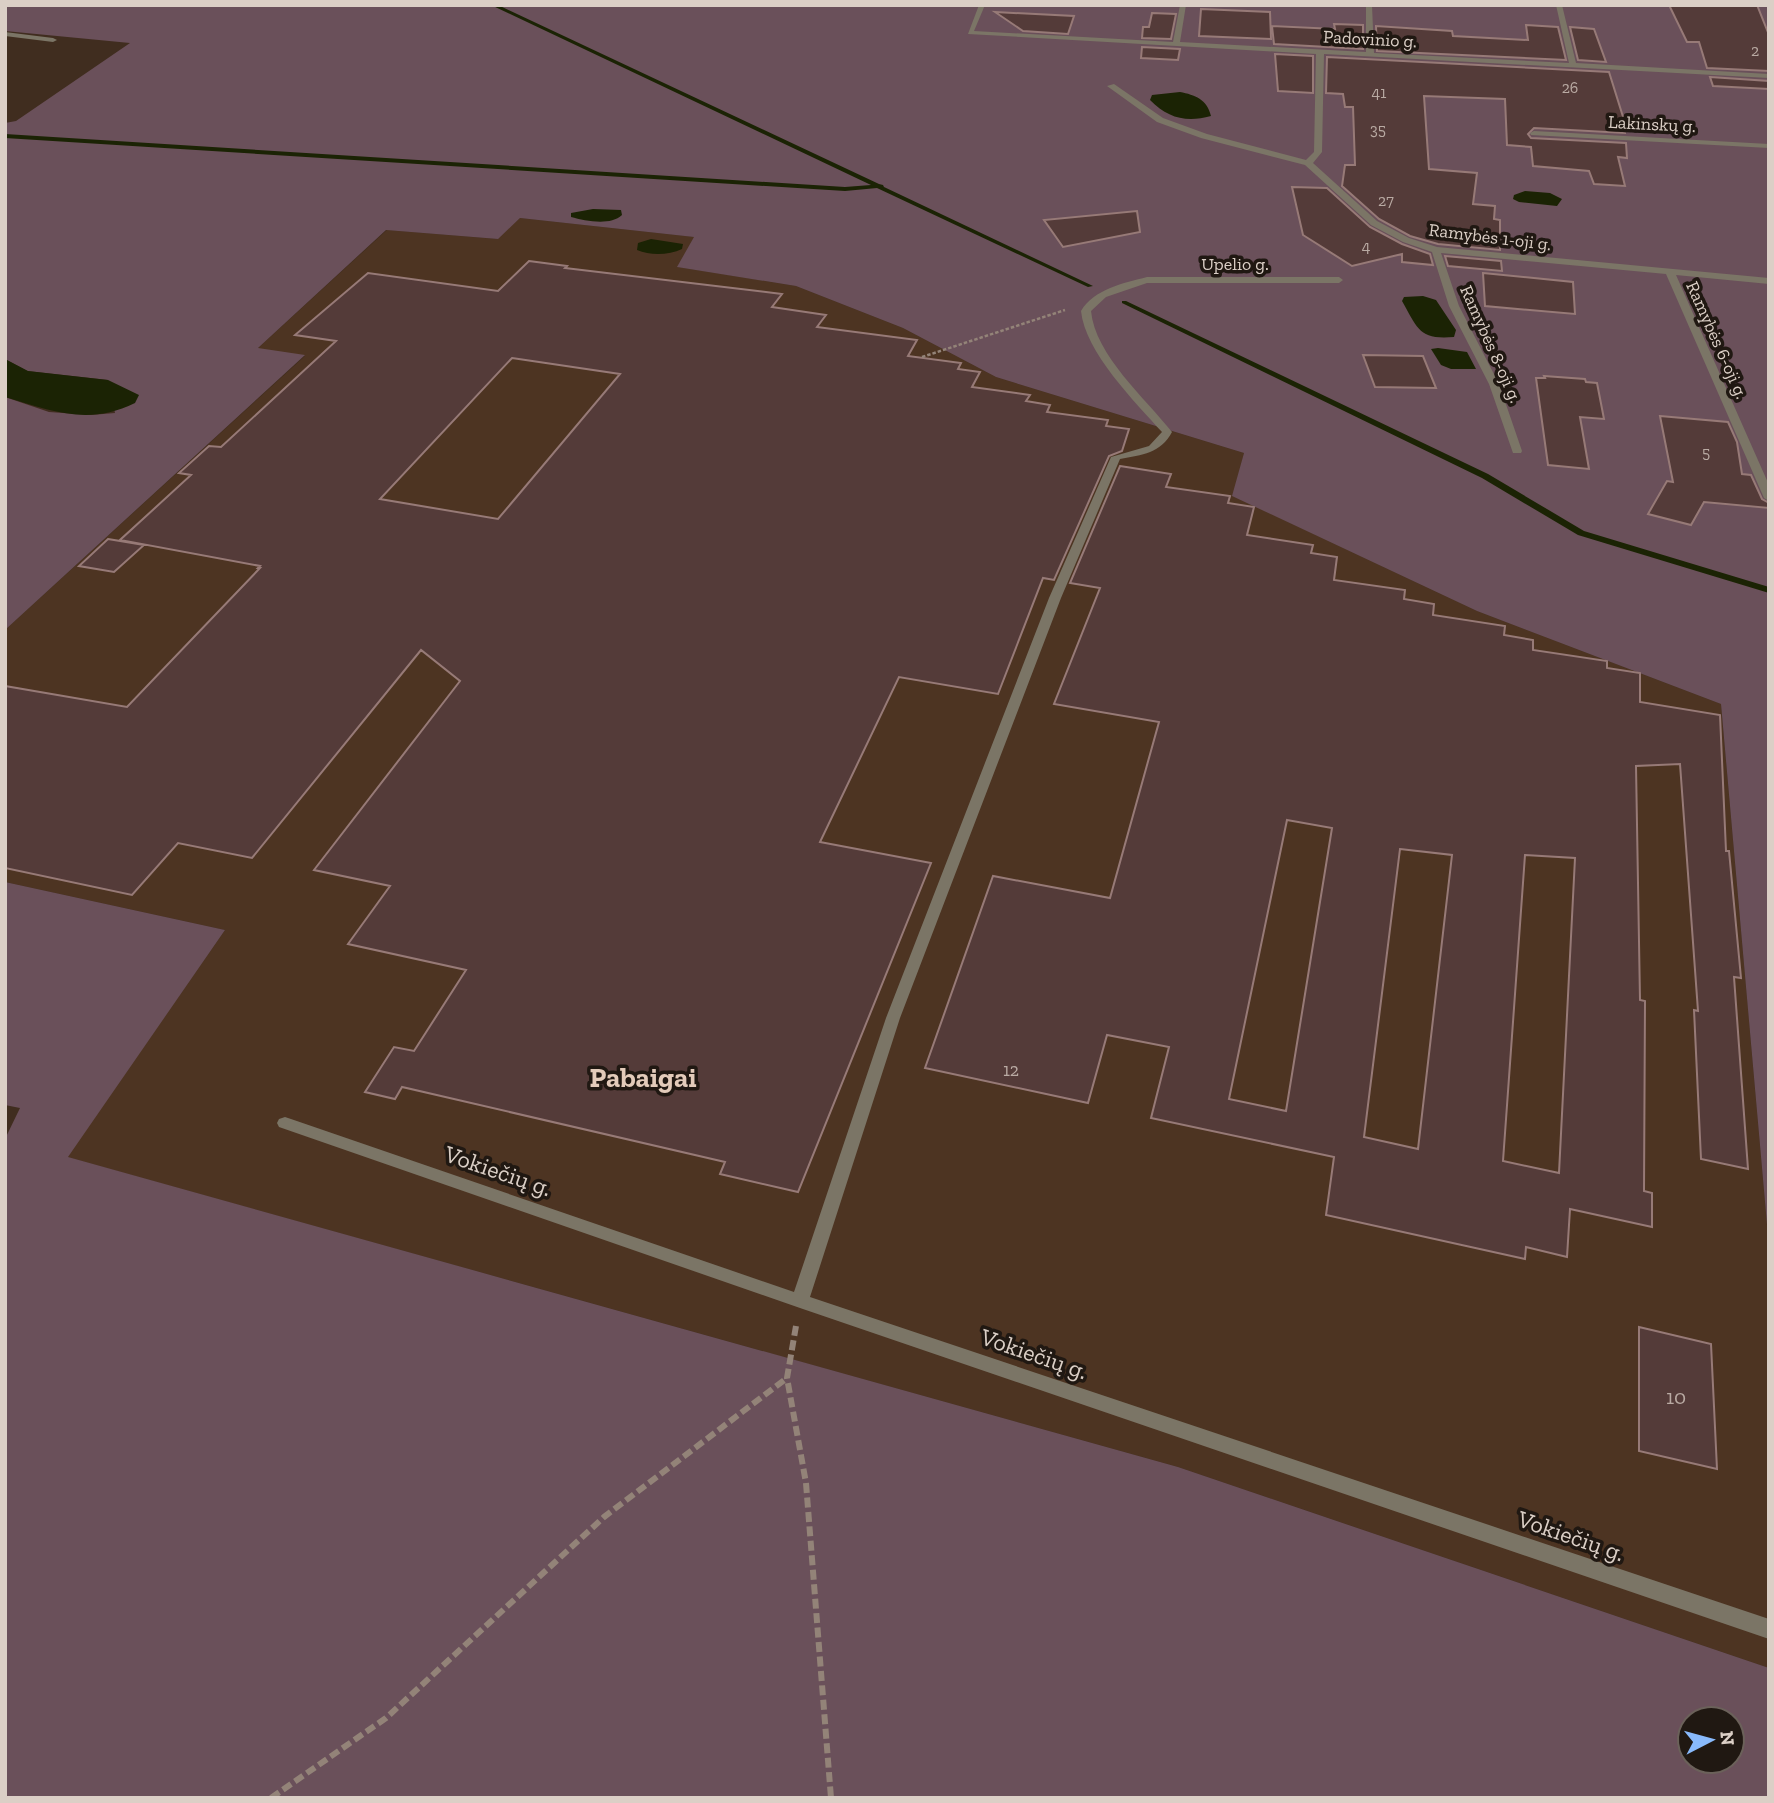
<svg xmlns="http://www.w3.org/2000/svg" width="1774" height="1803" viewBox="0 0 1774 1803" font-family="'Zilla Slab',serif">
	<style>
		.built { fill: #4d3422 }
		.green { fill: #6a505a; fill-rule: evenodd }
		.water { fill: #1b2304 }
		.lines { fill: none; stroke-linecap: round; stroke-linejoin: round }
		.stream { fill: #1b2304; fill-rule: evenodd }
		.building { fill: #543b39; stroke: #977a77; stroke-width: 2; fill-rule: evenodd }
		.path-far1 { stroke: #938378; stroke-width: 2.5; stroke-dasharray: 3.5 2; stroke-linecap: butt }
		.path { stroke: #938378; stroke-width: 6; stroke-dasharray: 10 4.5; stroke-linecap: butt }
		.street { fill: #7b7566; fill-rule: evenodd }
		.labels { text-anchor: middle; stroke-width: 7; stroke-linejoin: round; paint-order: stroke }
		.far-number-label { font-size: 16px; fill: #b9aaa3 }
		.far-street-label { font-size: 18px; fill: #dbcfc6; stroke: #201812 }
		.number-label { font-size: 18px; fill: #b9aaa3 }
		.near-number-label { font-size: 21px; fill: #b9aaa3 }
		.near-street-label { font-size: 24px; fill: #dbcfc6; stroke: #201812 }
		.district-label { font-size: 28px; font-weight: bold; fill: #e3cbba; stroke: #201812 }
	</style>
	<rect width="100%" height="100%" fill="#402d1f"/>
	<!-- built -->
	<path class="built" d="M520,218L695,237L678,267L796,286L903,328L996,377L1244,453L1233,496L1477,611L1721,704L1769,1247V1668L1178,1467L67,1157L225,930L5,882V630L305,356L257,349L387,230L497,239Z"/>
	<!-- green -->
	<path class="green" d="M5,5H1769V1247L1721,704L1477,611L1232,496L1244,453L996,377L903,328L796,286L677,267L694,237L520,218L498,239L386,230L258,348L305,355L5,630V397L49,412L91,415L115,413L108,380L27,371L5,359V123L16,121L130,43L5,31Z
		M5,882L225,930L68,1157L1178,1467L1769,1668V1798H5V1139L20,1108L5,1105ZM1732,1719V1761H1690V1719Z"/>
	<!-- water -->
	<path class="water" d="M1180,92C1195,95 1207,99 1211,116C1186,123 1168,118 1150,100L1152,95Z
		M1525,191L1550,193L1562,199L1557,206L1519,202L1513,199L1514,195Z
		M593,209L621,210L622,215C610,226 586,221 571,217V213Z
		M651,239L683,244L682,249C669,255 651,256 637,250L638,243Z
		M1423,296L1436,300L1456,330L1454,337C1419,340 1418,329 1402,301L1404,297Z
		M1438,348L1467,352L1476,369H1451L1441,365L1431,349Z
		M5,359L28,371L108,380L139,395L135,403C88,426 52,411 5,397Z"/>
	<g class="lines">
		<!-- stream -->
		<path class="stream" d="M491,5H498L879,184L883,185L884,187L1093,286L1088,287L877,188L845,191L5,138V134L845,187L871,185Z
			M1122,301H1126L1488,474L1584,531L1769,587V593L1578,535L1482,478L1122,303Z"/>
	</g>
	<!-- building -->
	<path class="building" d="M1669,5H1757L1769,35V71L1707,68L1699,42H1687Z
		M1201,9L1270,12L1271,39L1199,36Z
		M995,12L1074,16L1068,34L1023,31Z
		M1152,13L1176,14L1171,39L1142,38L1143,27H1149Z
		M1334,24L1363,25V49L1274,44L1272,26L1335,29Z
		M1526,25L1558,27L1566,60L1377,51L1376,26L1452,31L1453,36L1528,40Z
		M1570,27L1594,29L1606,62L1578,60Z
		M1142,47L1180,49L1178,60L1141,58Z
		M1275,54L1313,56V93L1278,91Z
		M1327,57L1609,72L1624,120L1625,133L1534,128L1528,134L1531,138L1626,143L1627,158L1618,157L1625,186L1594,184L1589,171L1533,166L1531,147L1507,145L1505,99L1424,96L1429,169L1477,173L1473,204L1495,206L1494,219L1500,220V250L1438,244L1410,236L1379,219L1342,186L1345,165H1355L1353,107H1345L1343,94L1326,93Z
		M1710,77L1769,81V89L1713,86Z
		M1292,187L1327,188L1370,227L1402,244L1430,254L1433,265L1402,262V254L1352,266L1303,235Z
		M1137,211L1140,232L1063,247L1044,220Z
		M1445,256L1501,261L1502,271L1448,266Z
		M529,261L567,266L565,268L782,294L772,307L826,315L817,327L917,340L908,356L961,363L958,369L980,372L972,387L1030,395L1026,401L1050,405L1047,412L1108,420L1106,426L1129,429L1122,451L1109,456L1054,580L1043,578L998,694L899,677L820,842L931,863L798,1192L720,1174L725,1162L402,1087L395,1099L365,1092L394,1047L414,1051L466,970L348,944L390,886L314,870L460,681L421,650L252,858L178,843L132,895L5,868V686L127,707L260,568H258L260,566L120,540L191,475L179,473L209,446L221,447L336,341L295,335L368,273L498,291ZM512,358L620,374L498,519L380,499Z
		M1483,273L1573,282L1575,314L1485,306Z
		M1363,355L1423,356L1436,388L1375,387Z
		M1544,376L1585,379L1586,382L1597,383L1604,419L1580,417L1589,469L1548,465L1536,378H1545Z
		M1660,416L1728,422L1737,442L1742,474L1751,475L1762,499L1769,503V508L1704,502L1691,525L1648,514L1667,481L1673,482Z
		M1120,466L1171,474L1166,487L1230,496L1228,503L1254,507L1247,535L1313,545L1311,553L1337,557L1334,580L1405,590L1404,599L1434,604L1433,615L1505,626L1504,635L1533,640V650L1607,661V668L1640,673V702L1720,715L1726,851H1729L1741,978L1734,977L1748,1169L1701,1159L1694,1010L1698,1011L1680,764L1636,766L1640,1000L1645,1001L1644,1191L1652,1193V1227L1570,1209L1567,1257L1526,1247L1525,1259L1326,1215L1334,1157L1151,1118L1169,1047L1107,1035L1088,1103L925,1068L993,876L1110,898L1159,722L1054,704L1100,588L1070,583ZM1287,820L1332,828L1286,1111L1229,1099ZM1400,849L1452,855L1418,1149L1364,1137ZM1525,855L1575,858L1559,1173L1503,1161Z
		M108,539L144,545L114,572L79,566Z
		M1639,1327L1711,1344L1717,1469L1639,1451Z"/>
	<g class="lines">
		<!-- path-far1 -->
		<path class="path-far1" d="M922,357L1065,310"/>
		<!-- path -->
		<path class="path" d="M796,1326L787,1378L806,1483L831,1798
			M271,1798L386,1718L604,1517L787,1378"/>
		<!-- street -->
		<path class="street" d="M979,5H985L974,31L1173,42L1180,5H1186L1180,42L1366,52V5H1372L1374,53L1569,63L1556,5H1562L1576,63L1769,74V78L1324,54L1322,152L1313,163L1377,221L1409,238L1437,247L1769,278V284L1676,275L1769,485V501L1764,498L1666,274L1441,253L1459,306L1499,384L1522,451L1521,453H1513L1489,384L1449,306L1432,252L1403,242L1371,225L1305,165L1201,138L1157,122L1107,86L1114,84L1163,118L1207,134L1306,160L1314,152L1316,54L968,34Z
			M5,32L53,38L57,40L53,42L5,36Z
			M1534,131L1769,144V148L1531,135L1530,133Z
			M1147,277H1339L1343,280L1339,283H1147L1106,297L1091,311C1095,355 1146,399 1172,432C1161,453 1142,455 1120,459L1061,598L900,1018L810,1297L1769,1619V1639L800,1308L279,1127L277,1123L279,1119L285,1117L291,1119L794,1292L886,1018L1049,598L1111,457L1149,446L1162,432C1135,402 1085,352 1081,311C1094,289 1124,283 1147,277Z"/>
	</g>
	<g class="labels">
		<!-- far-number labels -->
		<g class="far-number-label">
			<text x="1755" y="56">2</text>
			<text x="1570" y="93">26</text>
			<text x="1379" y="98">41</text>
			<text x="1378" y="135">35</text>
			<text x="1386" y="206">27</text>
			<text x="1366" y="252">4</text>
			<text x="1706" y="458">5</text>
		</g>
		<!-- far-street labels -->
		<g class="far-street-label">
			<text transform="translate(1370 39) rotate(3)" y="6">Padovinio g.</text>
			<text transform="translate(1652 124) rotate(3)" y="6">Lakinskų g.</text>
			<text transform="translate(1490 237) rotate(7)" y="6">Ramybės 1-oji g.</text>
			<text x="1235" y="270">Upelio g.</text>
			<text transform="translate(1717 340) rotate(66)" y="6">Ramybės 6-oji g.</text>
			<text transform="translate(1491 344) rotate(66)" y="6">Ramybės 8-oji g.</text>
		</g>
		<!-- number labels -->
		<g class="number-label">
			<text x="1011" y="1076">12</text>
		</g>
		<!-- near-number labels -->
		<g class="near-number-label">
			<text x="1676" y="1404">10</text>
		</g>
		<!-- near-street labels -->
		<g class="near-street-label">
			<text transform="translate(498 1171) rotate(19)" y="8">Vokiečių g.</text>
			<text transform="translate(1034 1354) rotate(19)" y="8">Vokiečių g.</text>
			<text transform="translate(1571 1536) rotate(19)" y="8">Vokiečių g.</text>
		</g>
		<!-- district labels -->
		<g class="district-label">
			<text x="643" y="1087">Pabaigai</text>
		</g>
	</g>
	<!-- border -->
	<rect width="1774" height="1803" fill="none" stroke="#dbcfc6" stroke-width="14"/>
	<!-- north arrow -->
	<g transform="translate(1711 1740) rotate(84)"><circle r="33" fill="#201812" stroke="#6b615a" stroke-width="2"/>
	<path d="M0-5L12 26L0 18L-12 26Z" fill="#89bafc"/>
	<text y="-10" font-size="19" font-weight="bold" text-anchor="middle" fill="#dbcfc6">N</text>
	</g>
</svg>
